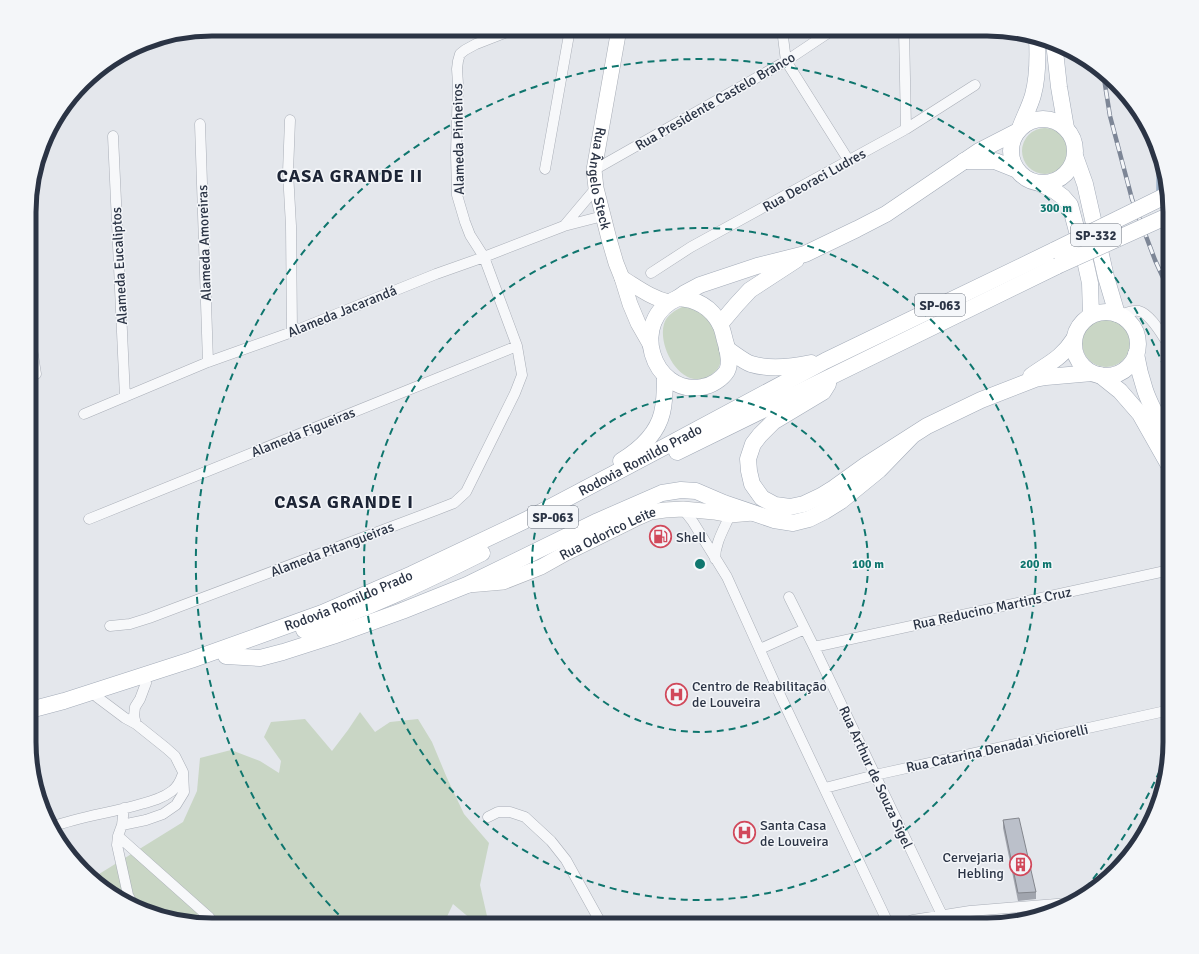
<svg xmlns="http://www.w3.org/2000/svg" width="1199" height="954" viewBox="0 0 1199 954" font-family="Signika,sans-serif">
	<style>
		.green { fill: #c9d6c5 }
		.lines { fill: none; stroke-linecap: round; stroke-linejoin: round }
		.stream { stroke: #9fb4cc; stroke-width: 3.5 }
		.minor-casing { stroke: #a9aeb7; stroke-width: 11 }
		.secondary-casing { stroke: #a9aeb7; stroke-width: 16 }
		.primary-casing { stroke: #a3abb8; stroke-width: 17 }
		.minor { stroke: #f7f8fa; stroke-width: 10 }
		.secondary { stroke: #fff; stroke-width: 15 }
		.primary { stroke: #fff; stroke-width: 16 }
		.rail-casing { stroke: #7d8696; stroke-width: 4.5 }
		.rail { stroke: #f4f6f9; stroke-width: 3; stroke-dasharray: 9; stroke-linecap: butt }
		.primary-bridge-casing { stroke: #a3abb8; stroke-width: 17; stroke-linecap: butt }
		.primary-bridge { stroke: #fff; stroke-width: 16 }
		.wall { fill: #a1a5ae }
		.building { fill: #bbc0ca; stroke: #83868d }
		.ring { fill: none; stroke: #0f766e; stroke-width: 2; stroke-dasharray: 7 5 }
		.labels { text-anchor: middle; stroke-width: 3; stroke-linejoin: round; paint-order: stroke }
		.shield { fill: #f4f6f9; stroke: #676e7b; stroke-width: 1 }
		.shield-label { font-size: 13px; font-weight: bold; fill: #2b3445 }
		.street-label { font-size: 14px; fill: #2b3445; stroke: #f4f6f9 }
		.poi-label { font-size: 14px; fill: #2b3445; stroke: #f4f6f9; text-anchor: start }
		.district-label { font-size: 18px; font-weight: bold; letter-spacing: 1px; fill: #1d2536; stroke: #f4f6f9 }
		.rim { fill: none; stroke: #2b3445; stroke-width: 5 }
		.centre { fill: #0f766e; stroke: #f4f6f9; stroke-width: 2 }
		.ring-label { font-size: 12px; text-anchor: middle; font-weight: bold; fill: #0f766e; stroke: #f4f6f9; stroke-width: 3; stroke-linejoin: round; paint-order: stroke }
	</style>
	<rect width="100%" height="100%" fill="#e4e7ec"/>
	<!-- green -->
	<path class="green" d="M1022 151a23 23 0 1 1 46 0a23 23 0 1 1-46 0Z
		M682,307C689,307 700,308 705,313C708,316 721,339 721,342C722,346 721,351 721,355C721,365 719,369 711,375C683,394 657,347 664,324C667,315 674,311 682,307Z
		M1082 343a24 24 0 1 1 48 0a24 24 0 1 1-48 0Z
		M360,712L375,732L390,722L418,719L432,742L447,778L464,814L489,843L480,885L489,925H478L453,904L443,925H201L142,911L91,879L183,822L197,791L200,758L231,750L260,761L279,773L281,761L264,737L271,722L305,719L332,751L348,730Z"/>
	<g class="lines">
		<!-- stream -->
		<path class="stream" d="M1158,194V154"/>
		<defs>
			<path id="minor" d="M782,29L786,61L849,161
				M904,29L906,129
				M175,35L193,32
				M290,120L288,172L291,226L292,332
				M200,124L208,362
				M113,136L125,397
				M545,169L570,29
				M594,170L786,61L834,29
				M564,226L596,188
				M651,273L691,247L906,129L975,85
				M1120,315C1126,313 1133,310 1139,311C1151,314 1163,337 1170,347
				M30,336L36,374
				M84,414L208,362L292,332L436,274L484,257L564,226L603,216
				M683,509L693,522L727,577L781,697L889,925
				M89,519L517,346
				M715,559C715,543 724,529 730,515
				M789,597L814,647L942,915
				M110,626L130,624L149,618L436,510L454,503L466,492L515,393L522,375L517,346L484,257L470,235L465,222L457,195L456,153L458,84L457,69L458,61L460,54L465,50L476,44L515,29
				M814,647L1170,570
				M760,649L805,629
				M97,697L125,718L136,724L166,748L175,756L183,772L184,792L176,805L163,814L146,820L122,825
				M136,724L134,716L135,707L140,699L146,683
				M825,788L875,775L1170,710
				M124,808L122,825L118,836L117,845L128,895L133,905
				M488,817L498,812H510L525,817L551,841L566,860L602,925
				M52,827C80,816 112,813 141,804C152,801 163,798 172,791C177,787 180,782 182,776
				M118,836L209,917L215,925
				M899,925L913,920L970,911L1069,903"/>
			<g id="secondary">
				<path id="s1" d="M619,29L594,170L596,188L609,239L616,263L622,278L630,304L638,323L650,344"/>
				<path d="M622,278C637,287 651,298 669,302"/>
				<path id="s2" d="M468,585L503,582L541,567L566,553L635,519L651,512L665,510L683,509L714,512L730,515L753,513"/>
			</g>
			<g id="primary">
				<path d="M1054,42L1059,87L1066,128"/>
				<circle cx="1043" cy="151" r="32"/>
				<path d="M1020,128C1024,117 1030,106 1033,95C1038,77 1038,58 1037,38"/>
				<path d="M1075,156L1085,184L1106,277L1117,314"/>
				<path d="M964,161H995L1015,169"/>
				<path d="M1041,184L1055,191L1063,197L1070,205L1086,265L1090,283L1091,315"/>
				<path d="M678,298L685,293L700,285L757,266L805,254L857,229L886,214L979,151L1016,132"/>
				<path d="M678,298C696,299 711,307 720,324C723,330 724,338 726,344C728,352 731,363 727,371C722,379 711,386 702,387C652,396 628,319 678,298Z"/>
				<circle cx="1106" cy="344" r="32"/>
				<path d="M720,324L737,304L750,290L796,260"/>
				<path d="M727,349C735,354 743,361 751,364C771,370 792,367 811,363"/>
				<path d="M1136,354C1138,366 1141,378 1145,390C1151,408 1161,424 1170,440"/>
				<path d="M1100,375L1120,391L1140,414L1170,467"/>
				<path d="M1031,376C1049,363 1061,359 1074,339"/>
				<path d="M828,384L823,392L773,422L760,435L753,444L748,459L749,471L752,484L762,498L775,505L790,507L804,504L821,496L834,488L866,465L927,426L981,400L1035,379L1046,377L1092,373"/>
				<path d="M677,452L1057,266"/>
				<path d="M621,461C639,450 657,434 662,413C665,401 665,388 665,376"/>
				<path d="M304,630C365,610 424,582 482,553"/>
				<path d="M226,656L260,658L283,652L333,636L402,611L467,585L598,521L662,493L681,490L696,491L724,503L774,520L793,523L809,519L825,511L841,501L879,470L911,437"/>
				<path id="s3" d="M30,710L64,701L191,660L322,613L412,574L526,520L668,445L825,361L1055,250"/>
			</g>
		</defs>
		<!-- minor casing -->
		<use href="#minor" class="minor-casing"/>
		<!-- secondary casing -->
		<use href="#secondary" class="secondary-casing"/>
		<!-- primary casing -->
		<use href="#primary" class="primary-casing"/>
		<!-- minor -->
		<use href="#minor" class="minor"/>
		<!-- secondary -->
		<use href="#secondary" class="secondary"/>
		<!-- primary -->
		<use href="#primary" class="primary"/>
		<defs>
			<path id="rail" d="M1103,72L1110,116L1132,199L1155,260L1170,293"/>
		</defs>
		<!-- rail casing -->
		<use href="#rail" class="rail-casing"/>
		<!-- rail -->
		<use href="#rail" class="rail"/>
		<defs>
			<path id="primary-bridge" d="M1055,250L1167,195
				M1057,266L1170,215"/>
		</defs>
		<!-- primary-bridge casing -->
		<use href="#primary-bridge" class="primary-bridge-casing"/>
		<!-- primary-bridge -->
		<use href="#primary-bridge" class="primary-bridge"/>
	</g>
	<!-- wall -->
	<path class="wall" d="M1003,820L1036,892V899L1018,901L1003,828Z"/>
	<!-- building -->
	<path class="building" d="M1019,818L1036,892L1018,893L1003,820Z"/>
	<!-- distance rings -->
	<g class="ring">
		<circle cx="700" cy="564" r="168"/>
		<circle cx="700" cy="564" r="336"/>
		<path d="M1169 749A504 504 0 0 1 1083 891M347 923A504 504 0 1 1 1169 379"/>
	</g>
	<!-- icons -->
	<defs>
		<symbol id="fuel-ring" viewBox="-11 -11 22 22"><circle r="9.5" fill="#f4f6f9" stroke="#d1495b" stroke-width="1.5"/><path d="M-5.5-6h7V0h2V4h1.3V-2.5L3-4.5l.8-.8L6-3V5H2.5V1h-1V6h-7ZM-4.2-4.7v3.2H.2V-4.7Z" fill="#d1495b"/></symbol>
		<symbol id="hospital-ring" viewBox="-11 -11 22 22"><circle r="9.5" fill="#f4f6f9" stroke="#d1495b" stroke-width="1.5"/><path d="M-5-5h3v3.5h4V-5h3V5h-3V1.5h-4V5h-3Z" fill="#d1495b"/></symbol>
		<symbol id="building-ring" viewBox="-11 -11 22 22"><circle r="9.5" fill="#f4f6f9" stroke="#d1495b" stroke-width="1.5"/><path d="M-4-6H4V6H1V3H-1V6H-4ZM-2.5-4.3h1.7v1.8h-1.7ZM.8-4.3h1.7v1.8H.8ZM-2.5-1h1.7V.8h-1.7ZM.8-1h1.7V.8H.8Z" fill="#d1495b"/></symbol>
	</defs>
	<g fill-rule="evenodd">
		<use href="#fuel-ring" x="648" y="524" width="25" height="25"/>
		<use href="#hospital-ring" x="664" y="682" width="25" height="25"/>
		<use href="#hospital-ring" x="732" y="820" width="25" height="25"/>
		<use href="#building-ring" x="1008" y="852" width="25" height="25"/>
	</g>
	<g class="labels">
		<!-- shield labels -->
		<g class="shield">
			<rect x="1071" y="224" width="50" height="22" rx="3"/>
			<rect x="915" y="294" width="50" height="22" rx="3"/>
			<rect x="528" y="506" width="50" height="22" rx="3"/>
		</g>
		<g class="shield-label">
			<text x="1096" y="240">SP-332</text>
			<text x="940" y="310">SP-063</text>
			<text x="553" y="522">SP-063</text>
		</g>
		<!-- street labels -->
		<g class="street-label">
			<text transform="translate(715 101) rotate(-30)" y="5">Rua Presidente Castelo Branco</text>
			<text transform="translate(458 139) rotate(-91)" y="5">Alameda Pinheiros</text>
			<text dy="5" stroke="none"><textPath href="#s1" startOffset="152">Rua Ângelo Steck</textPath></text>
			<text transform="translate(814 180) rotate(-29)" y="5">Rua Deoraci Ludres</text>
			<text transform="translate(204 243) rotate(-92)" y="5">Alameda Amoreiras</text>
			<text transform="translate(119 266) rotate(-93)" y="5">Alameda Eucaliptos</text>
			<text transform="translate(342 311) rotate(-22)" y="5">Alameda Jacarandá</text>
			<text transform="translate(303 432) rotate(-22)" y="5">Alameda Figueiras</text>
			<text dy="5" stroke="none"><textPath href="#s3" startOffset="661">Rodovia Romildo Prado</textPath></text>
			<text dy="5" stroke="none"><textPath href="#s2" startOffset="151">Rua Odorico Leite</textPath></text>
			<text transform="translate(332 549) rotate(-21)" y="5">Alameda Pitangueiras</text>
			<text dy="5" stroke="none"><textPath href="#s3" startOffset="337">Rodovia Romildo Prado</textPath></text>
			<text transform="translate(992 608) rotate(-12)" y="5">Rua Reducino Martins Cruz</text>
			<text transform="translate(997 748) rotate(-12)" y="5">Rua Catarina Denadai Viciorelli</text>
			<text transform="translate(876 777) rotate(65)" y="5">Rua Arthur de Souza Sigel</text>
		</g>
		<!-- poi labels -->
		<g class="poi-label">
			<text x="676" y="542">Shell</text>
			<text x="692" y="691">Centro de Reabilitação<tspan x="692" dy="16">de Louveira</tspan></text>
			<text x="760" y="830">Santa Casa<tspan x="760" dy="16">de Louveira</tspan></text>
			<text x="1004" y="862" text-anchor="end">Cervejaria<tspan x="1004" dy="16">Hebling</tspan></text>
		</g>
		<!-- district labels -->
		<g class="district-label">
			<text x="350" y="182">CASA GRANDE II</text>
			<text x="344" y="508">CASA GRANDE I</text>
		</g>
	</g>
	<!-- crop -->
	<path d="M0 0H1199V954H0ZM212 36H987A176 176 0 0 1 1163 212V742A176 176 0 0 1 987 918H212A176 176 0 0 1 36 742V212A176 176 0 0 1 212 36Z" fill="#f4f6f9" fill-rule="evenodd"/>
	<path class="rim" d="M212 36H987A176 176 0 0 1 1163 212V742A176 176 0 0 1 987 918H212A176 176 0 0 1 36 742V212A176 176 0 0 1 212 36Z"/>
	<circle cx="700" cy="564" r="6" class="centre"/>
	<g class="ring-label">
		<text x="1056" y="212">300 m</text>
		<text x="868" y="568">100 m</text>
		<text x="1036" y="568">200 m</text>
	</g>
</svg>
